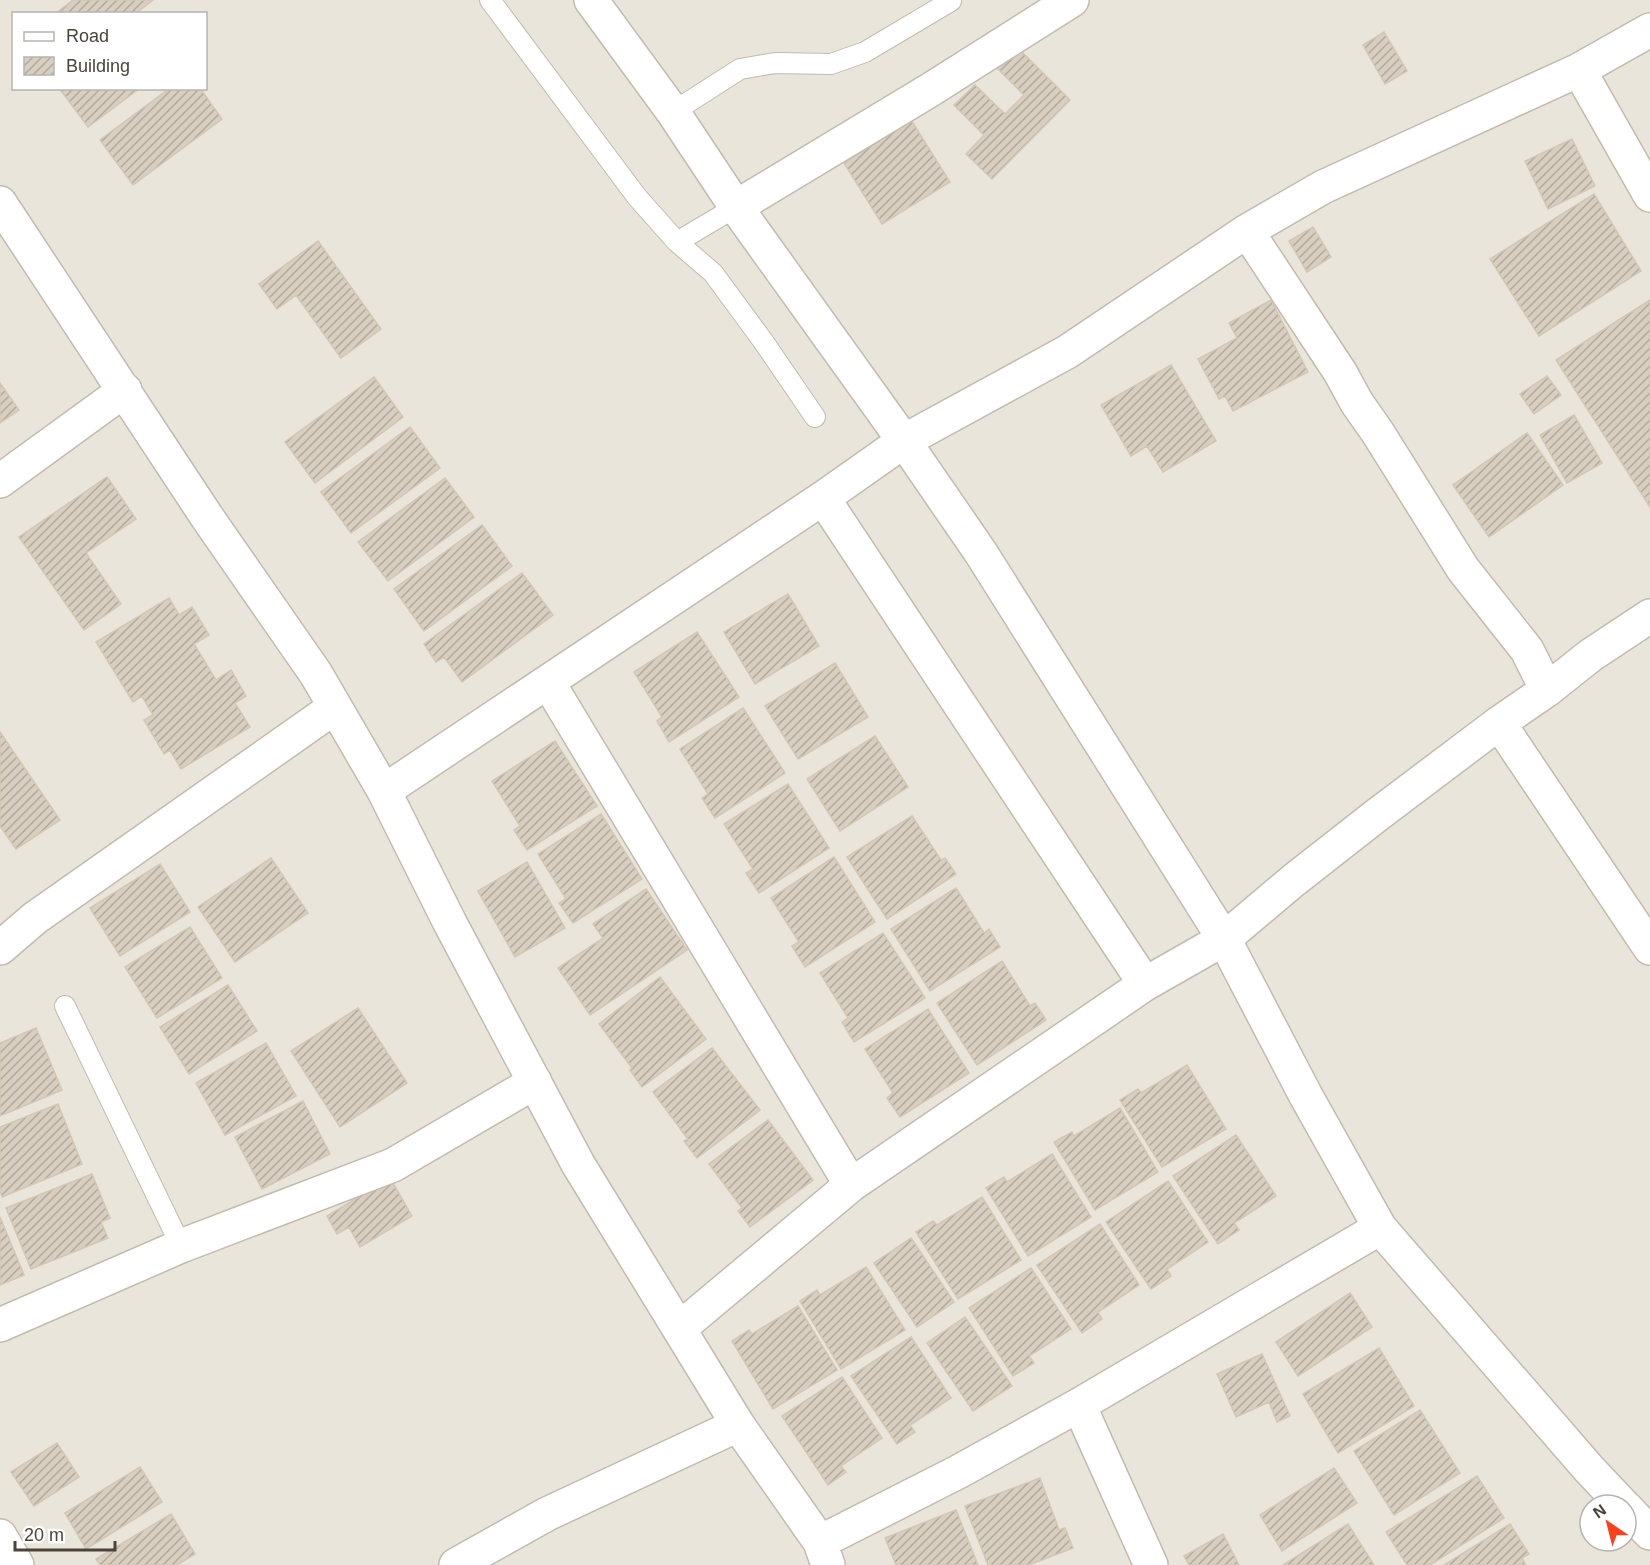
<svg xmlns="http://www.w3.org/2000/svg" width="1650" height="1565" viewBox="0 0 1650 1565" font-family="Arial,sans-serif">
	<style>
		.residential { fill: #eae5da; fill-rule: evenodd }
		.building { fill: url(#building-hatch); stroke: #d3c7b4; stroke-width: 1.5 }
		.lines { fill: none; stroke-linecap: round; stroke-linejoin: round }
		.service-casing { stroke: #c2bbae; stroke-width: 22 }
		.minor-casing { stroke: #c2bbae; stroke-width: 36 }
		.service { stroke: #fff; stroke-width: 20 }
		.minor { stroke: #fff; stroke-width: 33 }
	</style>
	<defs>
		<pattern id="building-hatch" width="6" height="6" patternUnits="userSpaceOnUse" patternTransform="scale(1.5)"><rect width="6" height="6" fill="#d8cfc1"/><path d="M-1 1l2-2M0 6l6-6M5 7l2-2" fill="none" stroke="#b1aa9e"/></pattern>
	</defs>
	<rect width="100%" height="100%" fill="#f6f3ec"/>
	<!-- residential -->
	<path class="residential" d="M0,0H1650V1565H0ZM14,14H206V88H14ZM1590,1505H1626V1541H1590Z"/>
	<!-- building -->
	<path class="building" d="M73,0H153L135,14H55Z
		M1384,32L1407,71L1385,84L1363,45Z
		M1015,45L1070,100L992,179L966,154L984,135L954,105L975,85L1005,114L1024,95L995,66Z
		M59,88H140L88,127Z
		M170,88H200L222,119L133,185L100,140Z
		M911,120L950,182L882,224L844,163Z
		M1572,139L1595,186L1548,209L1525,161Z
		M1594,194L1641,271L1539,336L1490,259Z
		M1313,227L1331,257L1307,272L1289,241Z
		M318,241L381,329L341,358L296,295L277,309L259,284Z
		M1271,300L1308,372L1233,411L1225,396L1219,399L1198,359L1237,338L1229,323Z
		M1650,300V507L1556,360Z
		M1171,365L1216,441L1163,472L1147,446L1131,456L1101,405Z
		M1547,376L1561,395L1534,414L1520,394Z
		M374,377L403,417L315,483L285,442Z
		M0,383L19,410L0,423Z
		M1574,415L1602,463L1567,483L1540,435Z
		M410,427L440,468L351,533L321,492Z
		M1527,433L1563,485L1489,537L1453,485Z
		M107,477L136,519L86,553L121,604L84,630L19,537Z
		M445,478L474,517L388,581L358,542Z
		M482,525L512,566L424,631L394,589Z
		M522,573L553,615L462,682L444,657L436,662L424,644Z
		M788,594L819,646L755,684L724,632Z
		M169,598L179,615L192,607L209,635L194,644L216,680L231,670L246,696L235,703L250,727L181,769L170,750L164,754L144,720L153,715L142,696L133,702L96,642Z
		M697,632L739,697L669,742L657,721L662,717L634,672Z
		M835,663L868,717L798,759L765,706Z
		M743,708L785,773L715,818L702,798L708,794L680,749Z
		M0,732L60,820L16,849L0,826Z
		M875,736L908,787L840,831L807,779Z
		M555,741L597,806L527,850L514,830L520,826L492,781Z
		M788,784L829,848L759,893L746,873L753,869L724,824Z
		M601,814L642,879L573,923L559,903L566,899L538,854Z
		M912,816L941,860L945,858L956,874L887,919L847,857Z
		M834,857L875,922L805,967L792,946L799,942L771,898Z
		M271,858L308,913L235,962L198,907Z
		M527,862L565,928L515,957L478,891Z
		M160,864L190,912L120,956L90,908Z
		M956,888L984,933L989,929L1000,947L930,991L891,929Z
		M646,889L687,950L590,1015L558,968L603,938L593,924Z
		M190,927L222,978L157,1018L125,967Z
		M883,933L925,998L854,1042L842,1022L848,1018L820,973Z
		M1002,961L1030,1006L1035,1003L1046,1020L977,1065L937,1003Z
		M660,977L706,1039L642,1087L630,1070L632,1068L599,1024Z
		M228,985L257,1031L189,1074L160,1027Z
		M358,1008L407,1083L340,1127L291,1051Z
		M928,1009L969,1073L900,1117L887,1098L893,1093L865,1049Z
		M36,1028L62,1090L0,1116V1043Z
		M266,1043L296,1096L225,1135L196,1083Z
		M712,1048L760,1110L697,1158L684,1141L688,1139L653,1092Z
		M1187,1065L1226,1129L1162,1167L1120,1100L1138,1089L1141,1093Z
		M303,1101L330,1154L262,1189L235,1137Z
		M58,1104L82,1164L2,1197L0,1191V1127Z
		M1120,1108L1158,1172L1095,1210L1054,1142L1072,1132L1074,1136Z
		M768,1120L813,1180L750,1227L738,1211L742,1208L709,1164Z
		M1236,1135L1276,1196L1234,1223L1239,1230L1218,1244L1173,1176Z
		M1052,1154L1091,1217L1028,1256L986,1188L1004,1177L1007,1182Z
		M92,1174L110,1218L101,1222L108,1238L31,1269L6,1208Z
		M390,1178L412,1216L360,1247L349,1227L337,1234L327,1216Z
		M1168,1181L1208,1242L1167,1269L1171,1276L1151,1289L1106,1222Z
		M982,1197L1021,1260L958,1299L916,1232L933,1221L937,1225Z
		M0,1217L24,1275L0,1285Z
		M1100,1224L1139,1285L1098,1312L1102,1319L1082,1333L1037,1265Z
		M911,1238L954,1302L917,1327L874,1263Z
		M866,1267L905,1330L841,1369L800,1301L817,1290L820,1295Z
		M1031,1268L1071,1329L1029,1356L1034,1363L1013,1376L969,1308Z
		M1350,1293L1372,1327L1298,1376L1276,1342Z
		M798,1306L837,1370L773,1409L732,1341L749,1330L752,1334Z
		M965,1317L1012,1386L973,1411L927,1343Z
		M911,1337L951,1398L910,1425L915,1432L897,1444L851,1376Z
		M1379,1348L1414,1406L1338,1453L1303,1394Z
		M1262,1354L1290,1416L1277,1422L1269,1402L1236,1417L1217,1374Z
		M842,1377L882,1438L841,1466L846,1472L828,1485L782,1416Z
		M1420,1410L1460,1473L1394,1515L1354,1451Z
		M57,1443L79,1477L34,1506L11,1472Z
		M140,1467L162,1502L86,1549L65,1513Z
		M1334,1468L1357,1503L1282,1551L1260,1515Z
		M1477,1476L1504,1518L1430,1565H1407L1386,1532Z
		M1040,1478L1059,1530L1065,1528L1073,1548L1029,1565H988L965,1506Z
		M956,1510L978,1565H896L885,1538Z
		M171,1514L195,1554L177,1565H100L96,1559Z
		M1348,1524L1374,1565H1283Z
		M1510,1524L1529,1554L1522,1558L1526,1565H1444Z
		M1223,1534L1239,1565H1189L1184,1556Z"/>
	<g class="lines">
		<defs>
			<path id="service" d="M490,0L637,197L677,242L713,273L763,341L815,417
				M673,112L740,69L775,63L831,64L865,52L951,1
				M677,242L736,207
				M65,1006L181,1246"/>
			<path id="minor" d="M591,0L673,112L736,207L904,441L981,553L1224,939L1306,1096L1380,1228L1589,1469L1623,1505
				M1579,70L1650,195
				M0,203L207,517L316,674L384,791L450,923L578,1164L738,1425L820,1542L828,1565
				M736,207L930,90L1072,0
				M1247,231L1340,372L1357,403L1378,433L1463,569L1527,650L1547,690
				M0,481L125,390
				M823,498L1145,984
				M548,682L851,1185
				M1499,723L1650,948
				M384,791L823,498L904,441L1067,352L1247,231L1323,187L1579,70L1650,30
				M0,948L35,918L335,707
				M0,1325L181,1246L393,1165L535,1082
				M680,1328L851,1185L1145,984L1224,939L1294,880L1377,815L1499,723L1547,690L1591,655L1650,616
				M1079,1405L1151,1565
				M1626,1508L1650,1533
				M0,1536L17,1565
				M820,1542L958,1472L1079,1405L1380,1228
				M456,1565L547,1514L738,1425"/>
		</defs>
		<!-- service casing -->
		<use href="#service" class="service-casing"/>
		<!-- minor casing -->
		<use href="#minor" class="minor-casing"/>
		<!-- service -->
		<use href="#service" class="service"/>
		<!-- minor -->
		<use href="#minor" class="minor"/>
	</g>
	<!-- legend -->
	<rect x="12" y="12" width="195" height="78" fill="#ffffff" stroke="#b7b4b0" stroke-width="1.5"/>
	<rect x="24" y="32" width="30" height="9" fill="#ffffff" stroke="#b7b4b0" stroke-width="1.5"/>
	<text x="66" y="42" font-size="18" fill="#4b4439">Road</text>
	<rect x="24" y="57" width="30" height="18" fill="url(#building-hatch)" stroke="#b7b4b0" stroke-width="1.5"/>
	<text x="66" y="72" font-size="18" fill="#4b4439">Building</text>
	<!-- north arrow -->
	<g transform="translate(1608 1523) rotate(325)"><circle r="28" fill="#ffffff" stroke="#b7b4b0" stroke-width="1.5"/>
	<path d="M0-4.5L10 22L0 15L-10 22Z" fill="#fc3f1d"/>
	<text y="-9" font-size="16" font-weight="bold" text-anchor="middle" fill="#4b4439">N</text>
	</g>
	<!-- scale -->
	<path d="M15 1541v9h100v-9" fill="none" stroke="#4b4439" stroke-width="3"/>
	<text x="24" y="1541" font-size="18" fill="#4b4439" stroke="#ffffff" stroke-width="4.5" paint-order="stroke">20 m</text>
</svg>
